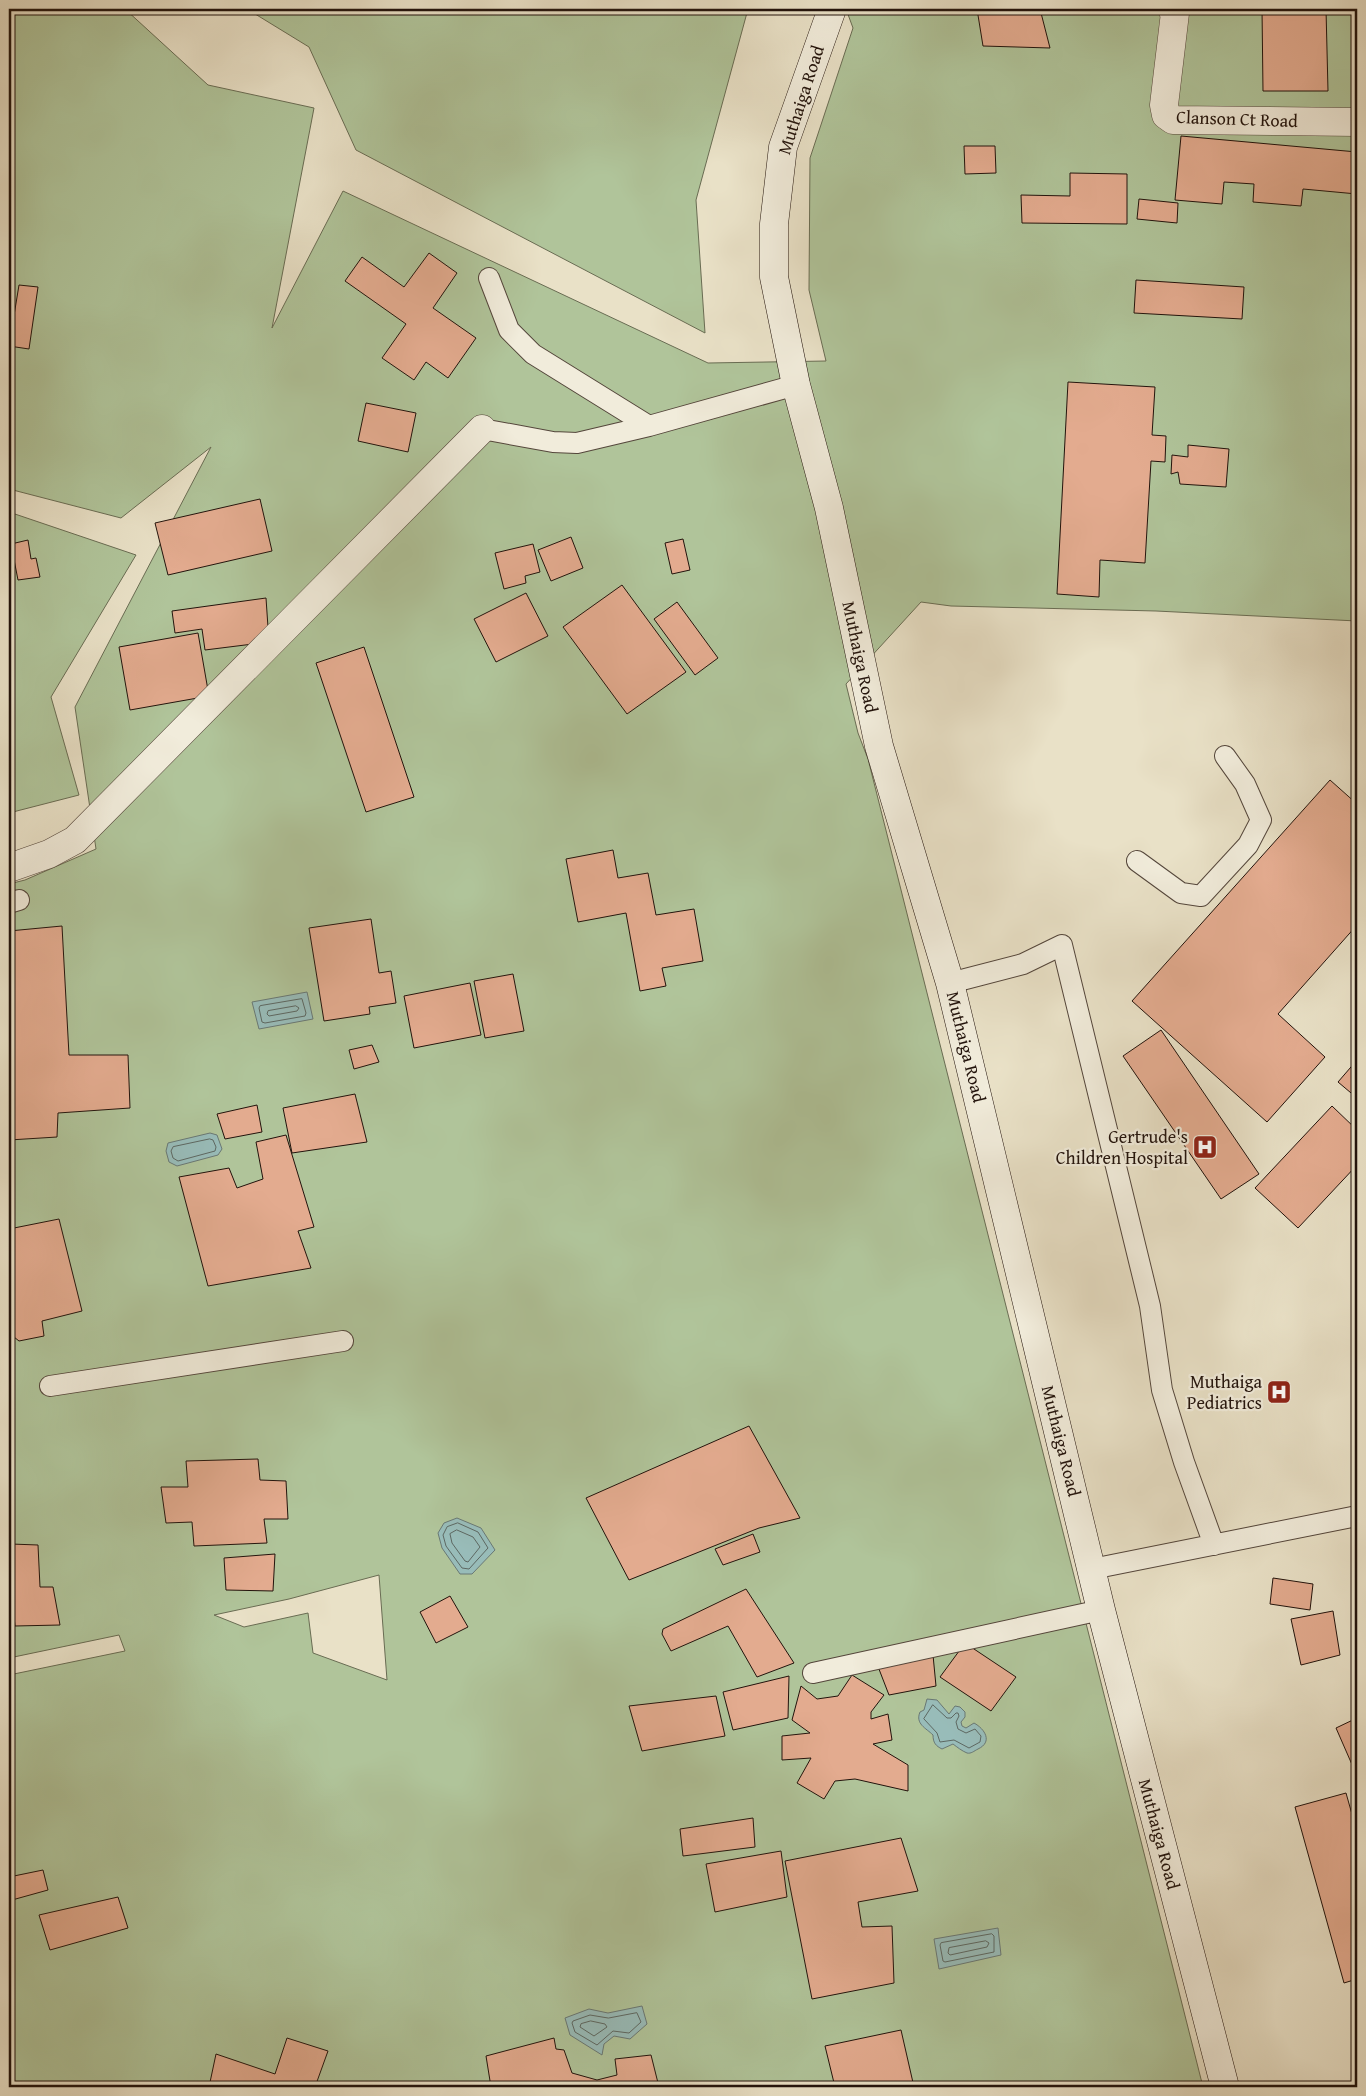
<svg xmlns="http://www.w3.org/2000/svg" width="1366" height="2096" viewBox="0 0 1366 2096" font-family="'Gentium Book Plus',serif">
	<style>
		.green { fill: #b0c49a; stroke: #696c53; fill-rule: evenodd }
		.water { fill: #98bcb9; stroke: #697874 }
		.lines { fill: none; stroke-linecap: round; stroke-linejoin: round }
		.shore { stroke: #5d6862; stroke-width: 1 }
		.building { fill: #e3ab8f; stroke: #22130c }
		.lane-casing { stroke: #54463b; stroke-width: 22 }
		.street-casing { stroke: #54463b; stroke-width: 29 }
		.secondary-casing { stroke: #22130c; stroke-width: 29 }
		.lane { stroke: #f1ecdb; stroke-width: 20 }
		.street { stroke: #f1ecdb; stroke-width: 28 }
		.secondary { stroke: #f1ecdb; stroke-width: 28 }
		.labels { text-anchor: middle; stroke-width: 4.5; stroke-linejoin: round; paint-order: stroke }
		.street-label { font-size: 18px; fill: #22130c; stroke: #f1ecdb }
		.poi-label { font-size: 18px; fill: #22130c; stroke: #f1ecdb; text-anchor: end }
	</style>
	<rect width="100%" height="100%" fill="#e9e1c7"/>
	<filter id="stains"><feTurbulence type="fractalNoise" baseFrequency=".004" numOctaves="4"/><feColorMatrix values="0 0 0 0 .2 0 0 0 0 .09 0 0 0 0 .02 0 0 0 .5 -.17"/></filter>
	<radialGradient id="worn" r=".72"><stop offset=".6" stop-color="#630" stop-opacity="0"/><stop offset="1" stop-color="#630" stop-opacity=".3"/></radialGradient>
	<!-- green -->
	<path class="green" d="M9,9H125L208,85L314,108L272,328L343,191L708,363L826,361L809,290L810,158L853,28L846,9H1357V621L1156,611L951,606L921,602L846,684L858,733L868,759L1203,2087H9V1675L125,1651L119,1635L9,1658V884L25,880L96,849L75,707L211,447L121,518L9,489ZM379,1575L387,1680L313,1653L308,1613L244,1627L214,1615L289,1599Z
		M247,9H748L696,200L705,333L356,150L309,47Z
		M9,512L136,555L51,697L79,795L9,813Z"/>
	<!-- water -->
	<path class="water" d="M307,992L313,1019L259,1029L252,1002Z
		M210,1133L217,1135L222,1149L218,1155L177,1166L169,1162L166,1151L168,1143Z
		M457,1518L481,1528L495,1550L472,1574H460L442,1548L438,1533L444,1523Z
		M927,1699L937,1700L949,1714L955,1706L960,1707L965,1712V1717L961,1722L962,1726L966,1728L974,1723C985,1729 993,1742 978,1749C974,1751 971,1754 967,1753C962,1751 957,1747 953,1744L942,1749C936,1746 933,1743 933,1735C926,1728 915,1724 920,1712L924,1710Z
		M998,1928L1001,1955L939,1969L934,1939Z
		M642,2006L647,2024L630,2039L614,2036L604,2044L602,2055L570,2035L565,2018L589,2009L608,2013Z"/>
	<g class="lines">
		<!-- shore -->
		<path class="shore" d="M302,999L306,1013L305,1016L265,1023L262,1022L259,1008L260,1006Z
			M296,1006L299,1008L297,1011L269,1016L267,1014L268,1011Z
			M210,1139L213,1140L216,1147L215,1151L178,1161L173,1158L171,1151L173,1147Z
			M458,1523L478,1532L488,1548L469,1569L462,1568L446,1546L443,1535L447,1527Z
			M457,1530L473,1537L480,1547L468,1562L465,1561L452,1543L450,1534Z
			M933,1705L947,1718H951L956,1713H958L959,1716L956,1722L958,1729L966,1733L975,1729L981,1736L980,1742L969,1748L954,1740L940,1742L937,1733L924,1719Z
			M992,1934L994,1936V1952L945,1962L943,1961L940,1945L941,1943Z
			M986,1941L989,1943L987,1947L950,1955L948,1953L949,1948Z
			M637,2013L641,2022L629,2033L613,2031L597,2045L575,2032L572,2023L573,2021L590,2015L608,2018Z
			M591,2021L605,2024L607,2027L594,2036L580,2027L581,2024Z"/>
	</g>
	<!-- building -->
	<path class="building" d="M977,9H1040L1050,48L983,46Z
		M1262,9H1326L1328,91H1263Z
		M1181,136L1357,152V194L1303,189L1301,206L1253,202L1254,184L1224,182L1222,204L1175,200Z
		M964,146H995L996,173L965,174Z
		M1070,173L1127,174V224L1022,223L1021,195L1070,196Z
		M1139,199L1178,203L1177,223L1137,219Z
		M429,253L457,273L433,308L476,338L448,378L426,362L414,380L382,358L406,324L345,281L362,257L404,287Z
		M1136,280L1244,287L1242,319L1134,313Z
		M19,285L38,287L29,349L9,346Z
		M1068,382L1155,387L1152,435L1166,436L1165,462L1151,461L1145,563L1100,560L1099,597L1057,594Z
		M366,403L416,413L408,452L358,441Z
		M1188,445L1229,449L1226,487L1180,484L1178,472L1171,474L1172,455L1188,457Z
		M260,499L272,551L168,575L155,523Z
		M571,537L583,568L551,581L538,550Z
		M683,539L690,570L672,574L665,543Z
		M28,540L31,559L36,558L40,577L18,580L11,544Z
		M533,544L540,572L525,576L526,583L504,589L495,553Z
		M622,585L686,672L627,714L563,627Z
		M526,593L548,636L496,662L474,619Z
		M266,598L269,642L205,650L202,629L175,633L172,611Z
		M677,602L718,658L695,675L654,619Z
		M198,633L209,696L130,710L119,647Z
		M364,647L414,797L366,812L316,663Z
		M1330,780L1357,804V925L1278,1014L1325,1057L1267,1122L1132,1001Z
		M613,850L618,878L648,873L656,915L694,909L703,961L662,968L666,986L640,991L626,913L578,922L566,859Z
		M371,919L379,973L391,971L396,1003L369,1007L370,1014L324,1021L309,928Z
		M62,926L69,1055H128L130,1108L58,1113L57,1137L9,1140V1065H14L9,1034V931Z
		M513,974L524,1031L485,1038L474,981Z
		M470,983L481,1035L414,1048L404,996Z
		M1161,1030L1259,1174L1221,1199L1123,1056Z
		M372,1045L379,1062L354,1069L349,1050Z
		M1357,1060V1098L1338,1082Z
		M355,1094L367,1142L292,1153L283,1108Z
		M257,1105L262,1132L225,1139L217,1114Z
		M1332,1106L1357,1130V1165L1298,1228L1255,1188Z
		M286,1135L314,1227L298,1231L311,1268L208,1286L179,1177L229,1168L237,1188L263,1179L256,1142Z
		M59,1219L82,1311L42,1321L44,1336L19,1341L9,1333V1229Z
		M749,1426L800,1518L759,1528L629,1580L586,1498Z
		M258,1459L260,1480L286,1481L288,1519H264L267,1543L194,1546L192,1522L166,1523L161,1487H188L186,1461Z
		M9,1527H11V1544L38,1545L40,1587H53L60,1625L15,1626L14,1617H9Z
		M753,1534L760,1552L723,1565L715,1549Z
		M275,1554L273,1591L226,1590L224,1558Z
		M1273,1578L1313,1584L1310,1610L1270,1604Z
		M746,1589L794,1663L757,1677L728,1626L671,1651L662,1634L663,1629Z
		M450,1596L468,1627L436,1643L420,1612Z
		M1333,1611L1340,1655L1301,1665L1291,1619Z
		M965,1643L1016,1677L991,1711L940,1677Z
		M933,1655L936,1686L889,1695L877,1664Z
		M852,1675L884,1695L871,1712V1719L888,1714L892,1740L873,1744L908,1765V1791L855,1779L835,1781L824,1799L797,1783L811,1758L782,1760V1736L810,1733L792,1720L801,1686L817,1699L838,1696Z
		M789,1676L788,1718L733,1730L723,1692Z
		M716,1696L725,1736L642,1751L629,1706Z
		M1357,1718V1776L1336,1728Z
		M1346,1793L1357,1832V1979L1344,1983L1295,1807Z
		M753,1818L755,1847L683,1856L680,1829Z
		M901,1838L918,1891L858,1902L862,1927L892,1926L894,1983L812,1999L785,1861Z
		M781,1851L787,1897L715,1912L706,1864Z
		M43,1870L48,1890L12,1900L9,1890V1877Z
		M118,1897L128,1928L50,1950L39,1915Z
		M901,2030L914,2087H835L825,2046Z
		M287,2038L328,2051L315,2087H209L216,2054L275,2074Z
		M554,2038L556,2049L564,2050L572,2073L597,2080L617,2075L615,2059L651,2055L659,2087H491L486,2056Z"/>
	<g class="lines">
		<defs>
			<path id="lane" d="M489,278L509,330L533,354L649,426
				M482,429L553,442L577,443L649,426L796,385
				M1137,861L1181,893L1201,896L1248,845L1261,820L1245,784L1225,756
				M9,903L19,900
				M950,983L1023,964L1062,945L1150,1306L1162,1390L1184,1462L1214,1545
				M50,1386L343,1341
				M1092,1569L1357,1516
				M813,1673L1101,1610"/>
			<path id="street" d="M1172,9L1175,13L1164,105L1166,115L1173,120L1357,122
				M9,868L49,854L75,840L482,429"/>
			<path id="secondary" d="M832,9L783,147L774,224V277L796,385L829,508L879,746L950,983L1101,1610L1225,2087"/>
		</defs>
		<!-- lane casing -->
		<use href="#lane" class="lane-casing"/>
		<!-- street casing -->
		<use href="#street" class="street-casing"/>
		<!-- secondary casing -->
		<use href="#secondary" class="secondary-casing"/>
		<!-- lane -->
		<use href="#lane" class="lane"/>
		<!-- street -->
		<use href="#street" class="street"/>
		<!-- secondary -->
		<use href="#secondary" class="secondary"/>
	</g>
	<!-- icons -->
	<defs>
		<symbol id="hospital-square" viewBox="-11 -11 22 22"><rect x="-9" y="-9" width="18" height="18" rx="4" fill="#8f2418" stroke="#f1ecdb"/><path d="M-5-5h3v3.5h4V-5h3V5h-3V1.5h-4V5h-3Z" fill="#fff"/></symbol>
	</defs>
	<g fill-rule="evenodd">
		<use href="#hospital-square" x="1191" y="1133" width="28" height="28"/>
		<use href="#hospital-square" x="1265" y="1378" width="28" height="28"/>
	</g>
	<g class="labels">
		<!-- street labels -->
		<g class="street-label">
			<text transform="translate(801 100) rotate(-72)" y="6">Muthaiga Road</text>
			<text transform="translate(1237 119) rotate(2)" y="6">Clanson Ct Road</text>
			<text transform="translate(860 657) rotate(78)" y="6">Muthaiga Road</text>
			<text transform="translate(966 1047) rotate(76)" y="6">Muthaiga Road</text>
			<text transform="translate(1061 1441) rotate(76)" y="6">Muthaiga Road</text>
			<text transform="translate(1159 1834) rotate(75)" y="6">Muthaiga Road</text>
		</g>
		<!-- poi labels -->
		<g class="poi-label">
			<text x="1188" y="1143">Gertrude's<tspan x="1188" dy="21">Children Hospital</tspan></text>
			<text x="1262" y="1388">Muthaiga<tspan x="1262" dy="21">Pediatrics</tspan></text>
		</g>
	</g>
	<!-- margin -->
	<rect width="1366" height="2096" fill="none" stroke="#e9e1c7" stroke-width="30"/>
	<rect x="10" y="10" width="1346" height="2076" fill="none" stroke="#22130c" stroke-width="2.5"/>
	<rect x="15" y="15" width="1336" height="2066" fill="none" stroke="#22130c"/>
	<rect width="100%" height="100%" filter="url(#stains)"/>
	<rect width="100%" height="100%" fill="url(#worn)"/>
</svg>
